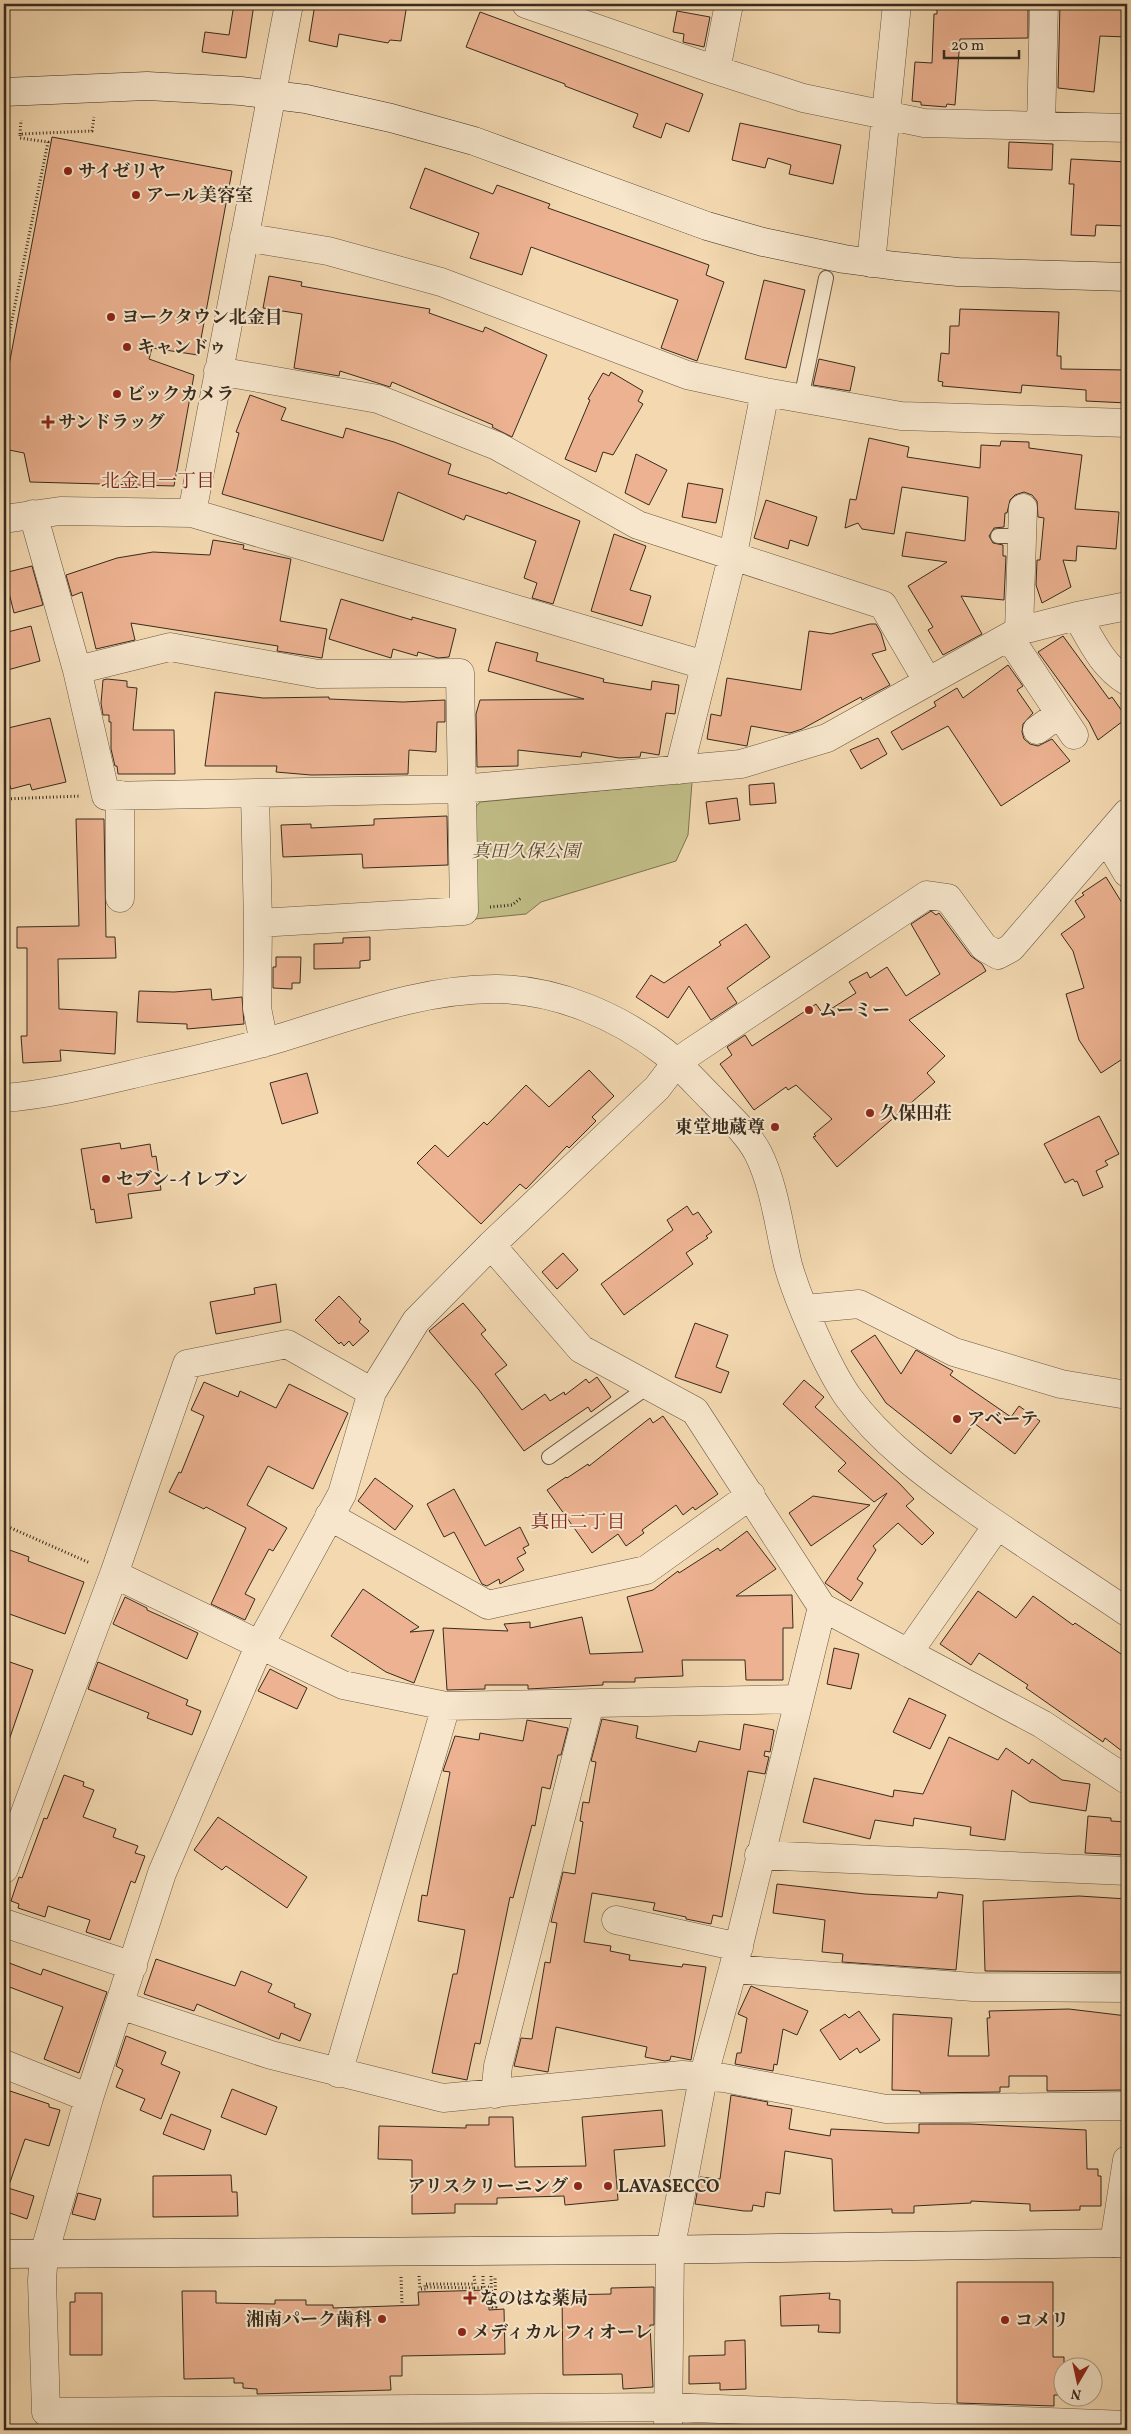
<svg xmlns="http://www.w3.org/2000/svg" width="1131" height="2434" viewBox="0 0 1131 2434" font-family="Vollkorn,'Noto Serif JP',serif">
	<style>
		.green { fill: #c1bd87; stroke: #7c7452 }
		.building { fill: #ecb291; stroke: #372b1e }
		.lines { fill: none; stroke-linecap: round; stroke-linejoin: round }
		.lane-casing { stroke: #665642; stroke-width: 16 }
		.street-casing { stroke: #665642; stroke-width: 29 }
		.secondary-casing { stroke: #372b1e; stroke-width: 29 }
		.path { stroke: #372b1e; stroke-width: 3; stroke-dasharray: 1 2.5; stroke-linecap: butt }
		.lane { stroke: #f7e6cc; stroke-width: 14 }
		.street { stroke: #f7e6cc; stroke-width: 28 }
		.secondary { stroke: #f7e6cc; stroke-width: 28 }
		.poi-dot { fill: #8f2418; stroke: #f7e6cc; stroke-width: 2 }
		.labels { text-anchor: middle; stroke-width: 4; stroke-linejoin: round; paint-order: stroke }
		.poi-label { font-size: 18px; font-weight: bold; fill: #372b1e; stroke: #f7e6cc; text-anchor: start }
		.park-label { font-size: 18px; font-style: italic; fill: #534833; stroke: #f7e6cc }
		.neighbourhood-label { font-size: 19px; fill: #7a1f14; stroke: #f7e6cc }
	</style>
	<rect width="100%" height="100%" fill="#f3d8b0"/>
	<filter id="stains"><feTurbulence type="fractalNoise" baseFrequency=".004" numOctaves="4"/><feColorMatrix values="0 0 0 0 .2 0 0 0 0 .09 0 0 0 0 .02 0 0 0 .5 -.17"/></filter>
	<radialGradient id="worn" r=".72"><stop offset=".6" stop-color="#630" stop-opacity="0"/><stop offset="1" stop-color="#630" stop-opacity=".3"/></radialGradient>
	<!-- green -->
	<path class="green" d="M692,782L688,835L676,861L541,902L526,914L475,919L474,809L480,802Z"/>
	<!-- building -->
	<path class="building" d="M234,4H254L246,58L202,52L205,32L229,35Z
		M315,4H407L401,41L390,40L388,43L339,34L337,47L309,41Z
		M937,4H1028V38L960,39L955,105L947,104L946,107L921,105V102L912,101L915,62L932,63L934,14H937Z
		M1060,4H1110L1127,7V37L1100,36L1094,92L1058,88Z
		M677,11L710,17L704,47L683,42L684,34L673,32Z
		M480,12L703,94L689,132L666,123L661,138L633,127L638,114L565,86V84L466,47Z
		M740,123L841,145L833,184L789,174L791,165L768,158L765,168L732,160Z
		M52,137L232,171L198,355L152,348L149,359L194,375L174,486L30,482L24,453L4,449V392Z
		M1009,142L1053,144L1052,170L1008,168Z
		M1071,159L1127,162V226L1096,225L1095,236L1071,235L1074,184H1069Z
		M425,168L493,194L497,185L550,204L548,208L709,265L706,275L724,282L697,361L661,348L678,300L531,247L522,275L470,258L479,233L410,208Z
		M269,276L302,282L301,286L430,309L429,313L483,332L485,327L547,355L512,437L492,427L493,425L392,382L390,387L340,371L339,376L294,368L302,314L263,308Z
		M764,280L805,290L786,368L745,359Z
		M960,309L1059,312L1057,356H1061V369L1127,370V403L1086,401V390L1022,385L1021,393L942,386L943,382L938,381L941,353L949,354L950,326H959Z
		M819,359L855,367L850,391L813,385Z
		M611,372L643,391L638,401L643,404L613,455L603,452L596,472L565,459L590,400L588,399L603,373L609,376Z
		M250,395L286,408L281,420L343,438L346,428L394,442L451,464L448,474L507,494L508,492L580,521L553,604L532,598L537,583L524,578L536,541L466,515L464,520L398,492L383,541L222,494L239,433L236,432Z
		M869,438L909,447L907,457L980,468L981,445L1000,446L1001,441L1029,442V448L1082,455L1075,509L1119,512L1116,549L1077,546L1076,561L1063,560L1071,587L1042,603L1036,585L1037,560H1040L1044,518L1038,517L1037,501L1032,495L1024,492L1015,495L1010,500L1007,513H1005L1004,527L994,528L989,536L993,543L1003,545V556H1006L1004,600L961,596L982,634L943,655L928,630L933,627L908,586L947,562L902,556L906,532L965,541L968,497L902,487L894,534L862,529L858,523L845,528L850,499L856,500Z
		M636,454L667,470L649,505L625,493Z
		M688,483L723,489L716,523L682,517Z
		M766,500L817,517L808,546L790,540L788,549L754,538Z
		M614,534L646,546L630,590L651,596L642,626L591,611Z
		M213,540L244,545L243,549L291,559L280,621L327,629L322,658L277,651L278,646L131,623L135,640L96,649L82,592L72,596L66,575L117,558L153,552L210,555Z
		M32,566L43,605L14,613L4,573Z
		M341,599L412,620V617L456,629L449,657L438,658L418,652L417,656L393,649L391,658L329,639Z
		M870,624H876L881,633L886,650L872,654L890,685L862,700L861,697L802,729L790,733L751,726L747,746L707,739L711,714L721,716L727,678L801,690L809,631L831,634Z
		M31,626L40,661L4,671V633Z
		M1063,636L1109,699L1112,697L1127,718L1098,740L1089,722L1038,652Z
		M496,642L538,653L536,661L604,679L603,682L651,690L652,681L679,685L675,714L666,713L659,755L641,752L640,757L619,758L582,752L581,757L518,750V766L477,767L476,714L480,700L584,699L488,671Z
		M1008,665L1023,686L1017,690L1033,713L1023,724L1022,732L1024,739L1030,744L1038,746L1052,739L1070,761L1001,806L948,726L902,750L891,732L936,706L934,702L957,688L963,698Z
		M107,679L127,681V687L137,688L133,730H174L175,774H118L117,766H115L111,749V722H109V715H103L101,703L103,680Z
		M215,692L263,698L329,697V699L403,702L445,700V722H437L436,752L409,750L408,774L311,775L276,772L277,766H205Z
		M50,718L66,782L32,790L30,784L11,789L9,783L4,784V729Z
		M878,738L887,754L861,769L850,750Z
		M774,783L776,803L750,805L749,785Z
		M737,798L740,820L709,824L706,802Z
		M447,816L448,865L363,868L362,854L283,857L281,825L311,824V828L374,825V819Z
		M76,819H104L106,937H115L116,958L58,959L59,1009L117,1012L115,1054L60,1050L61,1061L23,1063L21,1036H27V948H17V927L79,926Z
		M1106,877L1127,911V1056L1101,1073L1079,1040L1066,994L1084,988L1073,951L1061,934L1085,917L1075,901L1084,895L1082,893Z
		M931,911L936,915L939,913L971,956L982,964L986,971L909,1020L945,1056L927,1073L935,1082L837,1167L813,1137L816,1136L814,1134L832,1119L796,1085L788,1090L786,1087L754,1110L720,1064L732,1055L727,1047L745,1035L752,1046L816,1004L823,1014L856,993L849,982L867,972L870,978L887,967L906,996L940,974L911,924Z
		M746,924L770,957L727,988L737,1003L711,1020L689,986L668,1018L636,997L651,975L664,983L721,945L719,942Z
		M370,937V960L360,961V968L314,969V944L343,943V938Z
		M276,957H301L300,983H292V989L273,988V967H276Z
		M211,989L212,1000L242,997L244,1024L187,1029V1024L137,1022L139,991L174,992Z
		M589,1070L614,1096L592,1117L596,1121L569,1148L567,1146L526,1189L520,1184L481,1224L417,1163L435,1145L448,1157L484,1122L487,1125L526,1085L549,1107Z
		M307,1073L318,1113L282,1124L270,1083Z
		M1099,1116L1119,1154L1105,1161L1108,1165L1096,1171L1103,1187L1083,1196L1077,1181L1075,1182L1073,1179L1065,1183L1044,1144Z
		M120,1143L121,1149L150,1144L152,1157L156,1156L161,1190L128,1194L132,1218L96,1223L94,1209L91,1210L81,1149Z
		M687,1206L693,1215L698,1212L712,1232L706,1236L708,1238L686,1253L693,1264L624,1315L601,1284L673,1230L667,1220Z
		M563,1253L578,1270L557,1289L542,1272Z
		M276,1284L281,1322L216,1334L210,1302L255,1294L254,1288Z
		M339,1296L361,1319L359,1322L369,1331L353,1346L349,1341L344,1346L341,1342L339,1344L315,1320Z
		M463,1303L486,1330L481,1334L507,1365L495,1374L522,1410L545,1394L550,1401L564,1392L565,1395L586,1379L589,1383L597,1377L611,1397L591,1412L588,1407L524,1451L479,1390L429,1331Z
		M695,1323L728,1335L716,1367L729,1372L721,1393L675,1377Z
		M875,1335L901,1374L916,1350L953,1371L950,1375L1011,1417L1019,1406L1040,1421L1015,1454L974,1423L951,1454L886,1403L851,1351Z
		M804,1380L824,1397L815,1407L900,1484L914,1499L906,1506L934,1533L922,1545L898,1523L873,1546L876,1550L857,1579L863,1583L851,1601L825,1583L887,1493L874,1502L838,1471L846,1463L783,1404Z
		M204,1382L238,1397L240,1391L276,1408L289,1384L348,1413L313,1489L268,1466L247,1505L287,1528L273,1551L269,1549L245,1594L255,1599L245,1620L211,1604L246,1528L206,1507L204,1509L169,1492L179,1472L181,1473L204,1416L191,1410Z
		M663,1416L718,1494L695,1510L693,1507L683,1515L676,1505L642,1530L644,1533L626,1546L618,1534L592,1553L547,1490L566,1477L567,1478L588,1464L589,1466L650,1418L653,1423Z
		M375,1478L413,1506L395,1530L358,1501Z
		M454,1489L485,1546L520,1527L529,1545L523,1548L526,1553L517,1558L524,1570L500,1584L499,1579L487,1586L482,1584L454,1532L444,1537L427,1504Z
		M813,1496L870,1505L811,1546L789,1513Z
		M747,1531L776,1569L736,1596L792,1595L793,1628H783V1680H746L745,1660H682L683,1676L635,1678V1682H603V1685L528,1689V1685H485V1689L447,1690L443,1628L508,1631L504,1624L530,1622V1628L582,1617L590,1654L643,1652L627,1597L653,1590L678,1571L679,1573L718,1548L720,1551Z
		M4,1548L29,1557L28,1561L84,1582L65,1634L4,1612Z
		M363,1589L419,1627L410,1632L434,1630L414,1683L386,1672L331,1636Z
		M978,1591L1016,1618L1033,1596L1073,1625L1075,1623L1127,1658V1755L1105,1738L1103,1742L1026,1688L1028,1685L979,1653L971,1665L940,1644Z
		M125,1597L147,1608V1610L198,1633L187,1659L113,1624Z
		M834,1648L859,1654L851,1689L827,1684Z
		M4,1660L33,1670L7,1746H4Z
		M98,1662L188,1700L186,1705L201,1711L192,1735L147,1718L149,1713L88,1689Z
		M270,1669L307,1688L297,1709L258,1691Z
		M909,1698L946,1715L930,1749L893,1732Z
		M602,1719L638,1726L636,1738L696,1752L699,1741L740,1750L744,1724L774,1730L770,1752L765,1751L764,1756L769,1757L765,1774L748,1771L722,1917L713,1915L711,1924L686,1919V1917L653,1910L655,1903L592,1893L584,1942L611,1946L610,1951L630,1955L629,1960L682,1967L683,1964L706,1967L691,2060L671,2056L670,2060L665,2061L645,2057L647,2047L556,2027L548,2072L514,2066L521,2038L532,2039L545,1962L550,1963L557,1923L551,1922L563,1872L575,1874L583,1822L580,1821L583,1802L589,1803L596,1762L591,1761Z
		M527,1720L568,1728L561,1755H558L550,1789L542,1787L535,1826L532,1825L513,1898L510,1897L480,2044L475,2043L467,2080L432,2073L453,1974H457L465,1930L418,1921L422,1895L427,1896L450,1772L443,1771L455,1736L479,1740L480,1733L523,1741Z
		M949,1737L998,1760L1006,1748L1029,1764L1032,1759L1062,1780L1090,1784L1086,1811L1030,1802L1012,1790L1005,1840L970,1835L971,1827L914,1818L913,1826L875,1820L870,1839L803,1822L814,1778L893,1797L894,1790L923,1794Z
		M64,1775L84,1782L83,1786L94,1790L83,1817L116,1829L113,1837L138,1846L135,1853L145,1856L135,1883L131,1881L110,1940L86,1932L90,1920L48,1906L45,1917L18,1908L19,1904L11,1901L19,1877L22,1878L44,1818L47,1819Z
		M1088,1816L1111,1818V1821L1127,1822L1125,1855L1085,1853Z
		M218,1817L307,1877L287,1908L226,1866L222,1870L194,1850Z
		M777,1884L865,1894L937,1898L938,1892L963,1895L956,1970L842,1962L843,1954L822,1952L825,1920L773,1913Z
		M1079,1896L1127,1899L1123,1972L985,1971L983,1901Z
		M156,1959L235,1986L241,1971L272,1984L268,1992L295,2004L294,2007L311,2014L300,2041L281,2033L279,2039L197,2004L194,2011L144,1994Z
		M4,1961L41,1975L43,1969L107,1992L79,2073L44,2059L63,2007L4,1985Z
		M751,1986L808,2011L797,2035L783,2029L777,2065L774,2064L773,2071L735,2064L737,2053H741L747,2018L738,2014Z
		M1069,2009L1127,2016V2066L1124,2065V2090L1047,2091V2076H1009V2087H1000V2092L920,2093V2091L892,2090L893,2014L952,2018L948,2056H989L987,2018H990L989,2011Z
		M859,2011L880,2040L860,2053L857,2048L840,2060L820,2030L845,2014L849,2018Z
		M126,2036L166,2052L161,2064L180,2072L161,2119L140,2110L145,2099L116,2087L123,2070L116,2066Z
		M232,2089L277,2107L266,2135L221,2117Z
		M10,2091L49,2104V2107L60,2110L49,2146L25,2139L8,2188L34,2196L27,2219L4,2211V2098L8,2099Z
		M731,2095L768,2102L767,2105L792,2109L789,2129L830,2136L831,2129L919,2133V2124H970L1086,2130L1087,2169H1098V2176H1101V2206H1080V2210L1030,2211V2204L971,2201V2203L914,2206V2213H892V2209L834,2211L832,2159L785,2151L780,2194L766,2192L764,2207L753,2205L752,2211H744L695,2204L700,2177L720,2179Z
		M662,2110L665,2146L614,2150L618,2200L565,2205L564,2196L497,2198V2204H455V2213L412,2214V2160L378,2159L379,2126L466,2128V2125H489V2117H513L515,2167L586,2166L582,2117Z
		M171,2114L211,2130L204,2150L163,2134Z
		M231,2175L232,2192H237L238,2216L153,2217V2176Z
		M78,2193L101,2199L95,2220L72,2214Z
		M957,2282H1053V2357H1064V2395H1054V2406L957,2403Z
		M654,2287V2325H650L653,2387L623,2389L622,2374L563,2375L562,2295L611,2294V2288Z
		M489,2290V2310L504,2309L505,2354L402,2356V2376H390L391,2390L257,2394V2389L243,2388V2383H234V2378L184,2379L182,2291H216V2303L275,2304V2300H306V2305H333V2308L419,2305L418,2292Z
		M75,2293H102V2355H70V2302H75Z
		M830,2293L829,2299L840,2300V2333L818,2332L819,2325L781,2326L780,2296Z
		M745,2340L746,2389L720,2390V2383L689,2384V2356L725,2355V2341Z
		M313,2425V2430H274V2426Z"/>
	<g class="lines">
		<defs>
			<path id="lane" d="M801,399L826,278
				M998,536H1022
				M549,1457L649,1386"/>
			<path id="street" d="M526,4L716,70L803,98L924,123L1127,128
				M716,70L729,4
				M1041,126L1044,4
				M244,237L328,251L441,282L687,375L765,392L901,416L1127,423
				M871,263L897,4
				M218,371L378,399L497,446L638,525L883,605L928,682
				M192,513L289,4
				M33,514L77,670L106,796L461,789L741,764L827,738L1019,631L1077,616L1127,606
				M4,519L60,511L192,513L704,665
				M1077,616C1091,640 1102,666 1127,681
				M1019,631L1023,508
				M1009,637L1074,735
				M77,670L170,647L318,674L460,673L464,911L258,923
				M1037,730L1059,714
				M679,770L733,554L765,392
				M255,794L258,923L257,1008L264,1043
				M120,795V898
				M1127,813L1011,948L998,955L984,947L948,898L927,895L690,1053L676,1063L657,1088L491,1245L416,1321L372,1392L342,1494L260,1644L162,1873L89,2098L44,2254L42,2280L46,2412L668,2407L1127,2425
				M1107,839L1127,873
				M4,1098C52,1094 99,1082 146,1071C191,1061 236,1051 280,1038C350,1017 423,988 498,989C557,990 618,1016 664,1052C681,1066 696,1083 711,1098C727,1115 747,1132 758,1153C775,1187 779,1228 788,1265C798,1300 827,1367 848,1397C881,1442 926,1475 971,1507C1022,1543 1076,1577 1127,1612
				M491,1245L581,1349L695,1411L822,1607L1042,1724L1127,1780
				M805,1309L859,1304L954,1352L1061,1384L1127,1395
				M329,1516L488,1605L646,1570L751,1495
				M114,1574L343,1685L446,1706L799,1699
				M908,1653L997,1526
				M759,1855L1127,1871
				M4,1869L114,1574L187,1364L287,1344L372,1392
				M616,1920L739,1947
				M4,1923L133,1966
				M733,1969L973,1987L1127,1988
				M120,2005L271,2055L443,2098L682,2075L724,2078L886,2109L1127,2106
				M4,2064L89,2098
				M338,2073L446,1706
				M495,2094L498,2066L590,1703
				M1114,2243L1127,2160
				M668,2430L670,2250L675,2225L703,2078L733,1969L822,1607"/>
			<path id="secondary" d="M4,92L147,86L241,91L306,99L391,118L474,141L707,226L763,242L844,259L896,266L958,272L1127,277
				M4,2254L648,2250L1127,2243"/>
		</defs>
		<!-- lane casing -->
		<use href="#lane" class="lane-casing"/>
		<!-- street casing -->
		<use href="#street" class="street-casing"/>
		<!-- secondary casing -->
		<use href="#secondary" class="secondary-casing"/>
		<!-- path -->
		<path class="path" d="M20,134L21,120
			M4,359L48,142L20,138V134L92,131L94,117
			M4,799L81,796
			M490,907L512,905L521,898
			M4,1525L90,1563
			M419,2276L420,2289H428
			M474,2276L475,2284H425V2287L476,2288
			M483,2276V2288
			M491,2276L492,2310
			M401,2277L402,2305
			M474,2288L491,2287
			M492,2307H496L495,2277"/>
		<!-- lane -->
		<use href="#lane" class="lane"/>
		<!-- street -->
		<use href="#street" class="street"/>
		<!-- secondary -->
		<use href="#secondary" class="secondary"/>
	</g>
	<!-- markers -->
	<g class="poi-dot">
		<circle cx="68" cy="171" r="5"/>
		<circle cx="136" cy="195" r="5"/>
		<circle cx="111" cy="317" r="5"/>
		<circle cx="127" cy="347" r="5"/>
		<circle cx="117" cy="394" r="5"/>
		<path d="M45.5 414.5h5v5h5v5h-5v5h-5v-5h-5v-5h5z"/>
		<circle cx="809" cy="1010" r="5"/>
		<circle cx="870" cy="1113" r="5"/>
		<circle cx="775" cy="1127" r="5"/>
		<circle cx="106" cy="1179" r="5"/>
		<circle cx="957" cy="1419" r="5"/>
		<circle cx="578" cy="2186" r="5"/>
		<circle cx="608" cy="2186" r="5"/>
		<path d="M467.5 2290.5h5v5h5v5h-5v5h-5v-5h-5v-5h5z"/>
		<circle cx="382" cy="2319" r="5"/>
		<circle cx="1005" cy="2320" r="5"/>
		<circle cx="462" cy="2332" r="5"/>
	</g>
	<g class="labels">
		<!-- poi labels -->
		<g class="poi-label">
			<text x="78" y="177">サイゼリヤ</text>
			<text x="146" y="201">アール美容室</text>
			<text x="121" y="323">ヨークタウン北金目</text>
			<text x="137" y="353">キャンドゥ</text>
			<text x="127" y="400">ビックカメラ</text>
			<text x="58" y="428">サンドラッグ</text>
			<text x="819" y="1016">ムーミー</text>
			<text x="880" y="1119">久保田荘</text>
			<text x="765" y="1133" text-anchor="end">東堂地蔵尊</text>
			<text x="116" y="1185">セブン-イレブン</text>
			<text x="967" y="1425">アベーテ</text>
			<text x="568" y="2192" text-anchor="end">アリスクリーニング</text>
			<text x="618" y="2192">LAVASECCO</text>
			<text x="480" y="2304">なのはな薬局</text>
			<text x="372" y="2325" text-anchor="end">湘南パーク歯科</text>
			<text x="1015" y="2326">コメリ</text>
			<text x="472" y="2338">メディカル フィオーレ</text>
		</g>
		<!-- park labels -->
		<g class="park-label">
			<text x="526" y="857">真田久保公園</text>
		</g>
		<!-- neighbourhood labels -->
		<g class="neighbourhood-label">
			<text x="158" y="487">北金目一丁目</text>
			<text x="578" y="1528">真田二丁目</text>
		</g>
	</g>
	<!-- margin -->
	<rect width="1131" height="2434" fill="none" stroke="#f3d8b0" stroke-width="20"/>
	<rect x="5" y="5" width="1121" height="2424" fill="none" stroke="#372b1e" stroke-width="2.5"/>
	<rect x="10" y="10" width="1111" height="2414" fill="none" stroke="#372b1e"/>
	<!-- north arrow -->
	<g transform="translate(1078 2382) rotate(189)"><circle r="24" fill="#f7e6cc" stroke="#aa9b86"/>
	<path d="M0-4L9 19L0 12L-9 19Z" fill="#8f2418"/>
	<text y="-8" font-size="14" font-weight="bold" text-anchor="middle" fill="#372b1e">N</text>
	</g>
	<!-- scale -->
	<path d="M944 50v8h75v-8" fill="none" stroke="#372b1e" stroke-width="2.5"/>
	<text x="951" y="50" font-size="15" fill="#372b1e" stroke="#f7e6cc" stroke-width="4" paint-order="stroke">20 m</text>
	<rect width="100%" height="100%" filter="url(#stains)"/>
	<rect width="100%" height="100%" fill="url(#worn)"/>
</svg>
